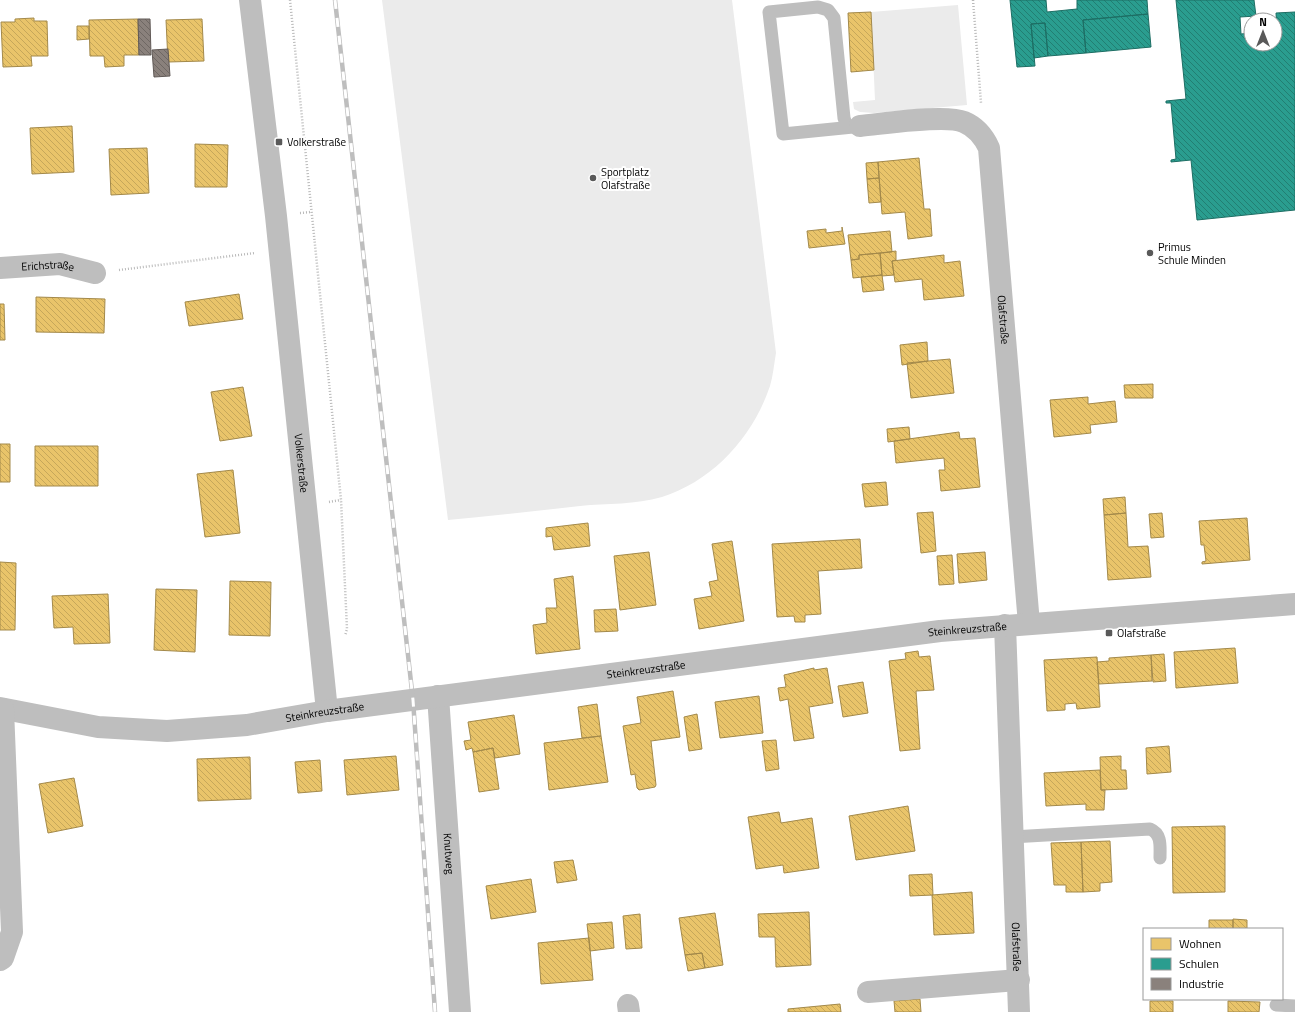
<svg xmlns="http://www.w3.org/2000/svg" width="1295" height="1012" viewBox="0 0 1295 1012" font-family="'Titillium Web',sans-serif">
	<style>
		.green { fill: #ebebeb }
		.homes { fill: url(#homes-back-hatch); stroke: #a3894a }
		.schools { fill: url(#schools-back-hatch); stroke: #1d6e64 }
		.industry { fill: url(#industry-back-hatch); stroke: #615a57 }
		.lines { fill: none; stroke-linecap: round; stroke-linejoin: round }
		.path { stroke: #b9b9b9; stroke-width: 2.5; stroke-dasharray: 1 2; stroke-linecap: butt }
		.lane { stroke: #bebebe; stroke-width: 13 }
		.street { stroke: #bebebe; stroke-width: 22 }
		.rail-casing { stroke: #bebebe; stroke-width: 4.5 }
		.rail { stroke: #fff; stroke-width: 3; stroke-dasharray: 9; stroke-linecap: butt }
		.poi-dot { fill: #595959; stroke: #fff; stroke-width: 1.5 }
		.labels { text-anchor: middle; stroke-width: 4; stroke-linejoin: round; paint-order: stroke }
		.poi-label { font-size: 11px; fill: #000; stroke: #fff; text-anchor: start }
		.street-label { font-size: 11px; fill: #000; stroke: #fff }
	</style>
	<defs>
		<pattern id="homes-back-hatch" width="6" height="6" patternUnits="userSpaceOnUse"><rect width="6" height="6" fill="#e9c46a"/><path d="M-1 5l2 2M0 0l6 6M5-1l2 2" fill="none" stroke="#c6a75a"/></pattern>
		<pattern id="schools-back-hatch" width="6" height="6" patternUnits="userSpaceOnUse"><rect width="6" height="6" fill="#2a9d8f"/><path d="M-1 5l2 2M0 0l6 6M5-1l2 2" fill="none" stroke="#227e72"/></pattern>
		<pattern id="industry-back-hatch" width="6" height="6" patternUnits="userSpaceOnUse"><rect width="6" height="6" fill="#8a817c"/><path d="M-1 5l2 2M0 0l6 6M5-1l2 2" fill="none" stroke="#6e6763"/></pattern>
	</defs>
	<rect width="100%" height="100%" fill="#fff"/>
	<!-- green -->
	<path class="green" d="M382,0H732L776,353C774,364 773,376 770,386C753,437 713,481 662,497C635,505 608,503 580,506C536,511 492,516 448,520Z
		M958,5L967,105L874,113L860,112L854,109L853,102L875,100L871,12Z"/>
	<!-- homes -->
	<path class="homes" d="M871,12L874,70L851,72L848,13Z
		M34,18V21H47L48,56H31L32,66L3,67L1,22H15V19Z
		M138,19L139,55H124V66L105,67L104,56H90L89,20Z
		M202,19L204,61L168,62L166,20Z
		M77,26H89V39L77,40Z
		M72,126L74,172L32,174L30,128Z
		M195,144L228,145L227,187H195Z
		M147,148L149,193L111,195L109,149Z
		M919,158L924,209H930L932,236L908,239L905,212L882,214L878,162Z
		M878,162L879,178L867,179L866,163Z
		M879,178L881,202L869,203L867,179Z
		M842,227L845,244L809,248L807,231L826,229V233L842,231Z
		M890,231L892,252L859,255V259L851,260L848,235Z
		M896,251V260L892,261L894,275L882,276L880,253Z
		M880,253L882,275L853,278L851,260L859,259V255Z
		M944,255V263L960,261L964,296L924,300L922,279L895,282L892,261Z
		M882,275L884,290L863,292L861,277Z
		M239,294L243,319L189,326L185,302Z
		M36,297L105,299L104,333L36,332Z
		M0,304H4L5,340H0Z
		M927,342L928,361L902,365L900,345Z
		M950,359L954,393L911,398L907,363Z
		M1153,384V398H1125L1124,385Z
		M243,387L252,436L220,441L211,392Z
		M1088,397V404L1115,401L1117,422L1090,425L1091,433L1054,437L1050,400Z
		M909,427L910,439L888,442L887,429Z
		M959,432L960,439L975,438L980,487L941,491L939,470H945L944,458L896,463L894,441Z
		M0,444H10V482H0Z
		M35,446H98V486H35Z
		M233,470L240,533L205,537L197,474Z
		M886,482L888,505L865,507L862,484Z
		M1125,497L1126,513L1104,515L1103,499Z
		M933,512L936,551L921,553L917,513Z
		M1126,513L1128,547L1148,546L1151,577L1108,580L1104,515Z
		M1162,513L1164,537L1151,538L1149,514Z
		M1247,518L1250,560L1202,564V562L1206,561L1204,545H1201L1199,521Z
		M588,523L590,546L554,550L552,536L546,537V528Z
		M860,539L862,568L818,571L821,614L805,615V622H795L794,616L777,617L772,544Z
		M732,541L744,621L699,629L694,599L712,596L709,582L718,580L712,544Z
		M649,552L656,605L620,610L614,556Z
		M985,552L987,580L959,583L957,554Z
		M952,555L954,584L939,585L937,556Z
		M0,562L16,563L15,630H0Z
		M573,576L580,649L536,654L533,625L547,623L546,608H557L554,579Z
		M230,581L271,582L270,636L229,635Z
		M156,589L197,590L195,652L154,650Z
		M108,594L110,643L74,644L73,627L54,628L52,596Z
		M616,609L618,631L595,632L594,610Z
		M1235,648L1238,683L1176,688L1174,652Z
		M918,651L919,657L930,656L934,690L916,691L920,749L900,751L889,661L906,659L905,653Z
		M1164,654L1166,681L1153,682L1151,655Z
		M1151,655L1152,681L1099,684L1097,662L1109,661V658Z
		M1097,657L1100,707L1077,709L1076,703L1065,704V710L1047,711L1044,660Z
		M814,668V670L827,668L833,703L809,707L814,738L794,741L788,699L780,701L778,688L786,687L784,675Z
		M863,682L868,713L843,717L838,686Z
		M673,691L680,737L651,741L656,785L655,787L639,790L637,788L635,774L631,775L623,726L641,723L637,697Z
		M759,696L763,733L720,738L715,702Z
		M597,704L601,736L582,738L578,707Z
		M697,714L702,749L689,751L684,717Z
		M514,715L520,754L495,758L493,748L473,752L472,748L466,750L464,741L471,740L468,722Z
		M601,736L608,782L549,790L544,743Z
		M776,740L779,769L766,771L762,741Z
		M1169,746L1171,772L1147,774L1146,748Z
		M493,748L499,789L479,792L473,752Z
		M396,756L399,790L347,795L344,760Z
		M1121,756V770H1126L1127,789L1101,790L1100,757Z
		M250,757L251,799L198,801L197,759Z
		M320,760L322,791L298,793L295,762Z
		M1100,770L1101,790H1105L1104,810H1086V804L1046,806L1044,773Z
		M74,778L83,826L48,833L39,784Z
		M908,806L915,851L856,860L849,816Z
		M779,812L781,823L812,818L819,868L784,873L783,865L756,869L748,817Z
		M1225,826V892L1173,893L1172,827Z
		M1110,841L1112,882L1100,883V891L1083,892L1081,842Z
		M1081,842L1083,892H1066V885H1054L1051,843Z
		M573,860L577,880L557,883L554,862Z
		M932,874L933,895L910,896L909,875Z
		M531,879L536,912L491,919L486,886Z
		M972,892L974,933L934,935L932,895Z
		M809,912L811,965L776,967L775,937H759L758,914Z
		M715,913L723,965L705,968L702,953L685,955L679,918Z
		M640,914L642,948L626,949L623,916Z
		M1233,919L1247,920V929H1233Z
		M1209,920H1233V929H1209Z
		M612,922L614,948L590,951L587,924Z
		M589,938L593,980L541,984L538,943Z
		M702,953L705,968L688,971L685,955Z
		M920,999L921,1012H895L894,1001Z
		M1150,1001H1173V1012H1150Z
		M1228,1001L1260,1002L1259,1012H1228Z
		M840,1004L841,1012H788V1009Z"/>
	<!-- schools -->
	<path class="schools" d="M1010,0H1046L1047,12L1077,9V0H1147L1148,14L1083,20L1086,53L1048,56L1045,23L1031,24L1035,66L1017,67Z
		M1176,0H1254L1256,16L1240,17L1241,34L1251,33V44H1275V31H1277L1276,13L1295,12V210L1197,220L1191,160L1171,162V160L1176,159L1171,103H1166V101L1186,99Z
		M1148,14L1151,47L1086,53L1083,20Z
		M1045,23L1048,56L1034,58L1031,24Z"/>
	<!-- industry -->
	<path class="industry" d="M138,19H150L151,55H139Z
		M168,49L170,76L154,77L152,50Z"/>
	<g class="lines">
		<!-- path -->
		<path class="path" d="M290,0L341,500L347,629L345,636
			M973,0L981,103
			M300,213L311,212
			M119,270L255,253
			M329,502L341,500"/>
		<!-- lane -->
		<path class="lane" d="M818,7L828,10L834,18L844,118L846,124L853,127L783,134L769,12Z
			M1013,837L1150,829C1162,834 1160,846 1160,858
			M1276,1005L1295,1006"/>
		<!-- street -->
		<g class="street">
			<path id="s1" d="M250,0L276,216L327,711"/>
			<path id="s2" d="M860,126C883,124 945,114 964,122C976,127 983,135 989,148L1029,624"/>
			<path id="s3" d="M0,268L60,264L95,273"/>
			<path id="s4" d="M1005,625L1019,1012"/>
			<path id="s5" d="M438,696L460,1012"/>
			<path id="s6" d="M0,708L98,727L167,731L247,725L327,711L940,631L1295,604"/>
			<path d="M0,960L3,958L12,932L3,709"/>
			<path d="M868,992L1019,980"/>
			<path d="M628,1005L629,1012"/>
		</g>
		<defs>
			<path id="rail" d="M335,0L413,700L435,1012"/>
		</defs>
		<!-- rail casing -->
		<use href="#rail" class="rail-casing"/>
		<!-- rail -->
		<use href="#rail" class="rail"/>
	</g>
	<!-- markers -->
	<g class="poi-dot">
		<rect x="275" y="138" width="8" height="8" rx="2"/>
		<circle cx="593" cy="178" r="4"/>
		<circle cx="1150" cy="253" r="4"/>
		<rect x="1105" y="629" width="8" height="8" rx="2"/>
	</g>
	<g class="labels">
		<!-- poi labels -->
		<g class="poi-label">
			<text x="287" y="146">Volkerstraße</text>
			<text x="601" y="176">Sportplatz<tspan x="601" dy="13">Olafstraße</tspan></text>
			<text x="1158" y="251">Primus<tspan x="1158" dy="13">Schule Minden</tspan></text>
			<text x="1117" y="637">Olafstraße</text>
		</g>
		<!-- street labels -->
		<g class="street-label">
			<text dy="4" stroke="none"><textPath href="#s3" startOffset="48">Erichstraße</textPath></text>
			<text dy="4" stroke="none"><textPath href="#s2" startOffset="314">Olafstraße</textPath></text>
			<text dy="4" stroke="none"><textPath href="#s1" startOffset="466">Volkerstraße</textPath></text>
			<text dy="4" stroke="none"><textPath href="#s6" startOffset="976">Steinkreuzstraße</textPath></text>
			<text dy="4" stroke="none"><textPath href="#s6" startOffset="652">Steinkreuzstraße</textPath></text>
			<text dy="4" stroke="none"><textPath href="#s6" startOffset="328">Steinkreuzstraße</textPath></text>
			<text dy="4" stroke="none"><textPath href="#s5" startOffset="158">Knutweg</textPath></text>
			<text dy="4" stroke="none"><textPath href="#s4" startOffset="322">Olafstraße</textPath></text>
		</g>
	</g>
	<!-- legend -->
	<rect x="1143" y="928" width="140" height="72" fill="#ffffff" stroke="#999999"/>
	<rect x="1151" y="938" width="20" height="12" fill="#e9c46a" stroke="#999999"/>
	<text x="1179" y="948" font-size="12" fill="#000000">Wohnen</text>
	<rect x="1151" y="958" width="20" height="12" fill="#2a9d8f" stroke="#999999"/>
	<text x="1179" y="968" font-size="12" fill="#000000">Schulen</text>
	<rect x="1151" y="978" width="20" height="12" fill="#8a817c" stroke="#999999"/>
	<text x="1179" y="988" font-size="12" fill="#000000">Industrie</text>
	<!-- north arrow -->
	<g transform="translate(1263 32)"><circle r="19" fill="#ffffff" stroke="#999999"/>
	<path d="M0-3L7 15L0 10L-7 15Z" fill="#595959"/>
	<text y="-6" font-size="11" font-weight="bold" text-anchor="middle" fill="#000000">N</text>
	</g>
</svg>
